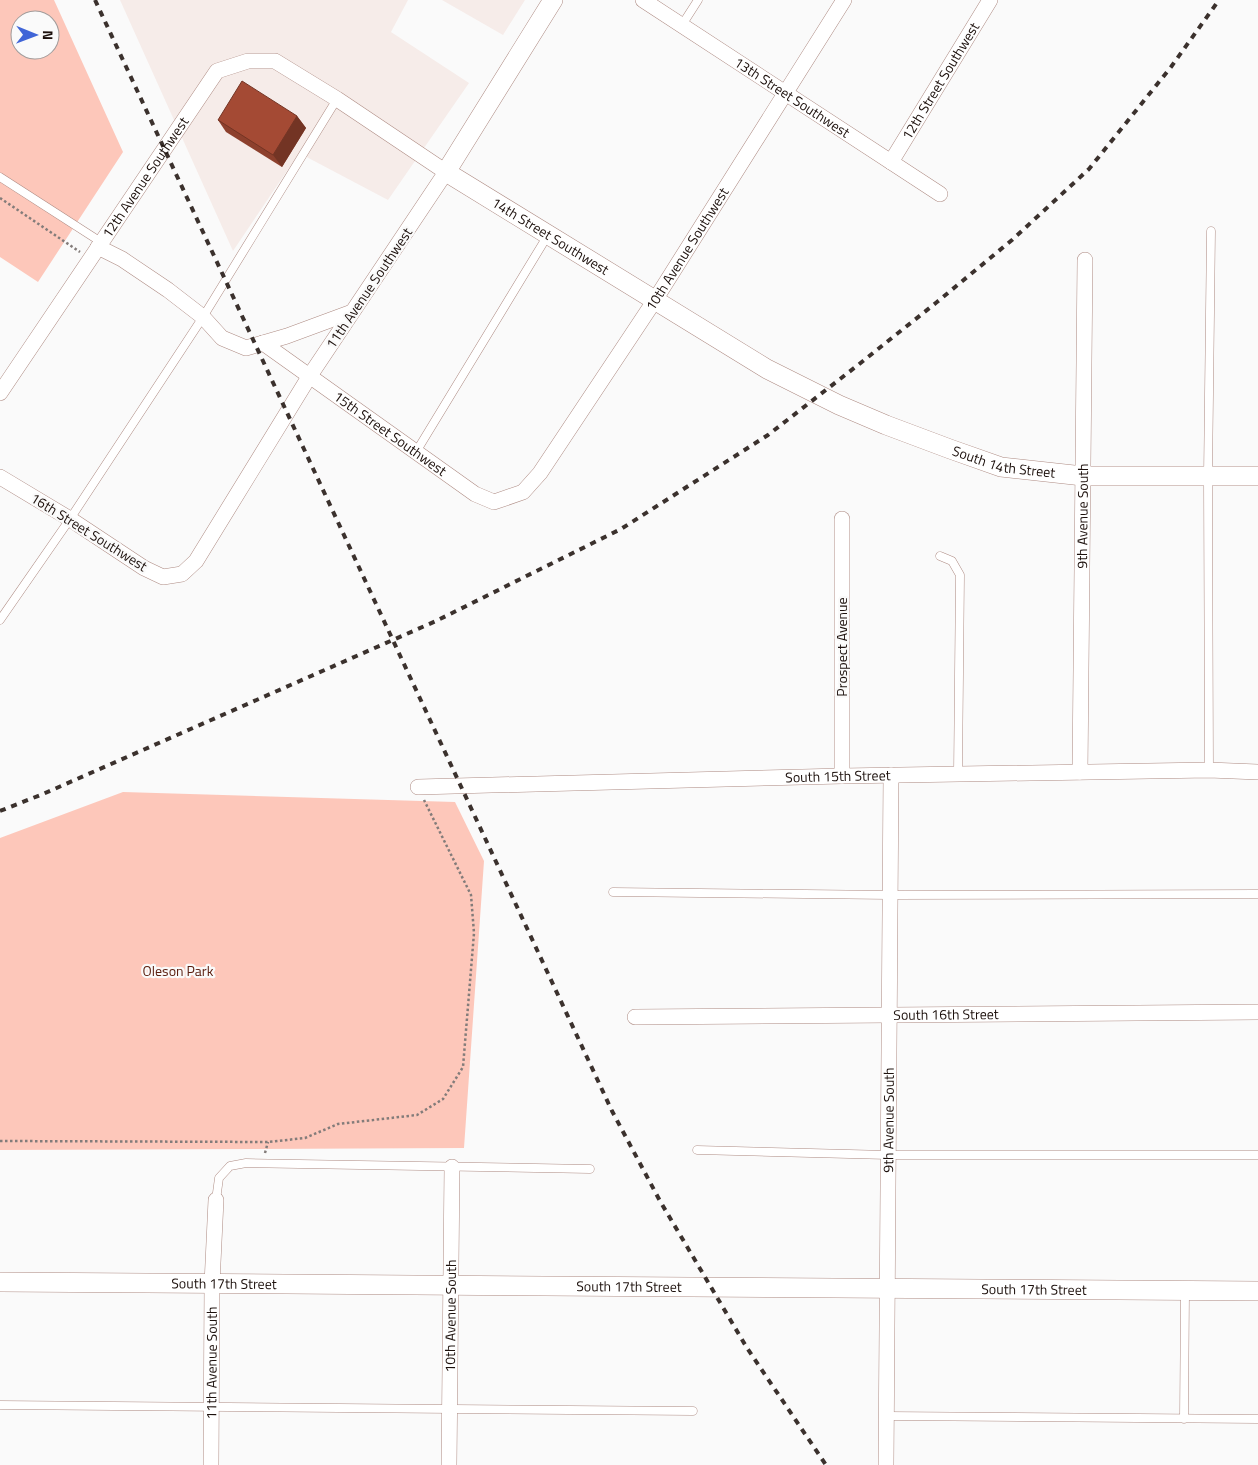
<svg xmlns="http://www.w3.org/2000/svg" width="1258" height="1465" viewBox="0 0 1258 1465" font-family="'Titillium Web',sans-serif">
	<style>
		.built { fill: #f6ece9 }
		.green { fill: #fdc7ba; fill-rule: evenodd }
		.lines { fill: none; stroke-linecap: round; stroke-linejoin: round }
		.service-casing { stroke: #ae8b83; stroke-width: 9 }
		.minor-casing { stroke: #ae8b83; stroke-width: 16 }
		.tertiary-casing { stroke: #ae8b83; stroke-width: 20 }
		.path { stroke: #837c7a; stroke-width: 2.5; stroke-dasharray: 2.5 2.5; stroke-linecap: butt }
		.service { stroke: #fff; stroke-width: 8 }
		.minor { stroke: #fff; stroke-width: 15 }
		.tertiary { stroke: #fff; stroke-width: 19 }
		.rail { stroke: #3b312d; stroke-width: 4; stroke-dasharray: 6 6; stroke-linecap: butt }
		.wall { fill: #8d402d }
		.shaded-wall { fill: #733424 }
		.building { fill: #a44a34; stroke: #733424 }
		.labels { text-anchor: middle; stroke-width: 4.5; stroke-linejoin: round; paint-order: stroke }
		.street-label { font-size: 14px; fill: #1c100c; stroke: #fafafa }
		.park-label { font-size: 14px; fill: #5d2011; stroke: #fafafa }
	</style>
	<rect width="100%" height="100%" fill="#fafafa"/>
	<!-- built -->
	<path class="built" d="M120,0H408L391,32L469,83L388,200L299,153L233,251Z
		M442,0H525L503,35Z"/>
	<!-- green -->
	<path class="green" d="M0,0H54L123,152L38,282L0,257ZM20,20H50V50H20Z
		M123,792L455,802L484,861L464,1148L0,1150V838Z"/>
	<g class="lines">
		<defs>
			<path id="service" d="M682,25L698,0
				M0,177L101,242
				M416,452L548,235
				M940,556L952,561L960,575L958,774
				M0,620L70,519L203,317L337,99
				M1209,770L1208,476L1211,231
				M613,892L890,895L1258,894
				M697,1150L888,1155H1258
				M216,1200L219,1178L230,1166L246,1163L590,1169
				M0,1405L693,1411
				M887,1416L1258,1419
				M1184,1419L1185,1291"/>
			<g id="minor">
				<path id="s1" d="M643,0L940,194"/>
				<path id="s2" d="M891,162L990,0"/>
				<path d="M98,247L122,259L168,290L203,317L222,338L246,348L287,336L352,312"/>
				<path id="s3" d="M263,343L475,494L494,502L523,492L540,473L655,300L844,0"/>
				<path id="s4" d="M0,393L217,71L248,61H275L337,99L446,172L309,377L196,561L182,574L163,577L144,568L70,519L0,477"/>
				<path id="s5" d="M1080,772L1085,260"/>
				<path d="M842,776V519"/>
				<path id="s6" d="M418,787L842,776L1209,770L1258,772"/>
				<path id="s7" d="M635,1017L1258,1012"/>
				<path id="s8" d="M211,1465L212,1284L216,1200"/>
				<path id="s9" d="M449,1465L452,1167"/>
				<path id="s10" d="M886,1465L891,775"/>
			</g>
			<g id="tertiary">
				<path id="s11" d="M553,0L446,172L767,369L839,405L886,425L950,449L1001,467L1083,476H1258"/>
				<path id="s12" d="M0,1282L1258,1291"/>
			</g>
		</defs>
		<!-- service casing -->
		<use href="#service" class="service-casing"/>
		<!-- minor casing -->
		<use href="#minor" class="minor-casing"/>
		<!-- tertiary casing -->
		<use href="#tertiary" class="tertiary-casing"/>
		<!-- path -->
		<path class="path" d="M0,198L80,252
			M0,1141L268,1142L305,1138L338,1124L417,1115L443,1099L463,1067L474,933L471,895L424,800
			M265,1153L268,1142"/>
		<!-- service -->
		<use href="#service" class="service"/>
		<!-- minor -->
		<use href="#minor" class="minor"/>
		<!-- tertiary -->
		<use href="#tertiary" class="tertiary"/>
		<!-- rail -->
		<path class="rail" d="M95,0L612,1111L660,1201L747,1348L826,1465
			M0,811L43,794L436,621L621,529L768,435L858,365L937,302L1012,240L1089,169L1171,67L1219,0"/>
	</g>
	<!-- wall -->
	<path class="wall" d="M297,116L306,128L282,167L226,132L218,120Z"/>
	<!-- shaded-wall -->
	<path class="shaded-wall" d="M297,116L306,128L282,167L273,155Z"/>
	<!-- building -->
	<path class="building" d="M242,81L297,116L273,155L218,120Z"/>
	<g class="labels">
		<!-- street labels -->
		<g class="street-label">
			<text dy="5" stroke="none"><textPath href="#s2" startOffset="95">12th Street Southwest</textPath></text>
			<text dy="5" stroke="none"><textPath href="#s1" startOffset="178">13th Street Southwest</textPath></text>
			<text dy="5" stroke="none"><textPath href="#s4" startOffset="260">12th Avenue Southwest</textPath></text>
			<text dy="5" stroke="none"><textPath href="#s11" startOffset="325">14th Street Southwest</textPath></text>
			<text dy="5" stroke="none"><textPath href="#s3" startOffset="605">10th Avenue Southwest</textPath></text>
			<text transform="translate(369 288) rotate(-56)" y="5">11th Avenue Southwest</text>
			<text dy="5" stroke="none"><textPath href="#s3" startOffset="156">15th Street Southwest</textPath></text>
			<text dy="5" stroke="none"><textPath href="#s11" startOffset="835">South 14th Street</textPath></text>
			<text dy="5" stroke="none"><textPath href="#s5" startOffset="256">9th Avenue South</textPath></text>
			<text transform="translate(89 532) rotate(32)" y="5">16th Street Southwest</text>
			<text transform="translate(842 647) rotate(-90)" y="5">Prospect Avenue</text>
			<text dy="5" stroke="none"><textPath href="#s6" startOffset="420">South 15th Street</textPath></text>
			<text dy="5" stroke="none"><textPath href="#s7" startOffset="311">South 16th Street</textPath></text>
			<text dy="5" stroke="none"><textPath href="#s10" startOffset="345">9th Avenue South</textPath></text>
			<text dy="5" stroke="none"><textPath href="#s12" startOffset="224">South 17th Street</textPath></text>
			<text dy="5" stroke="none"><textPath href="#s12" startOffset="629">South 17th Street</textPath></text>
			<text dy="5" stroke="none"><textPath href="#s12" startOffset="1034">South 17th Street</textPath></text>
			<text dy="5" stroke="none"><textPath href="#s9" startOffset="149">10th Avenue South</textPath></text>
			<text dy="5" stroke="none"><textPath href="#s8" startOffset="102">11th Avenue South</textPath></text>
		</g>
		<!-- park labels -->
		<g class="park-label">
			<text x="178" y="976">Oleson Park</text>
		</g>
	</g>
	<!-- north arrow -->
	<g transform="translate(35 35) rotate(91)"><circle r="24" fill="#fafafa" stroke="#a19c9b"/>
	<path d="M0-4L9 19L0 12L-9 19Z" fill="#4065d7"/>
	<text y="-8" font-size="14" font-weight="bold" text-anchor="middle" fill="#1c100c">N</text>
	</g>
</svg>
